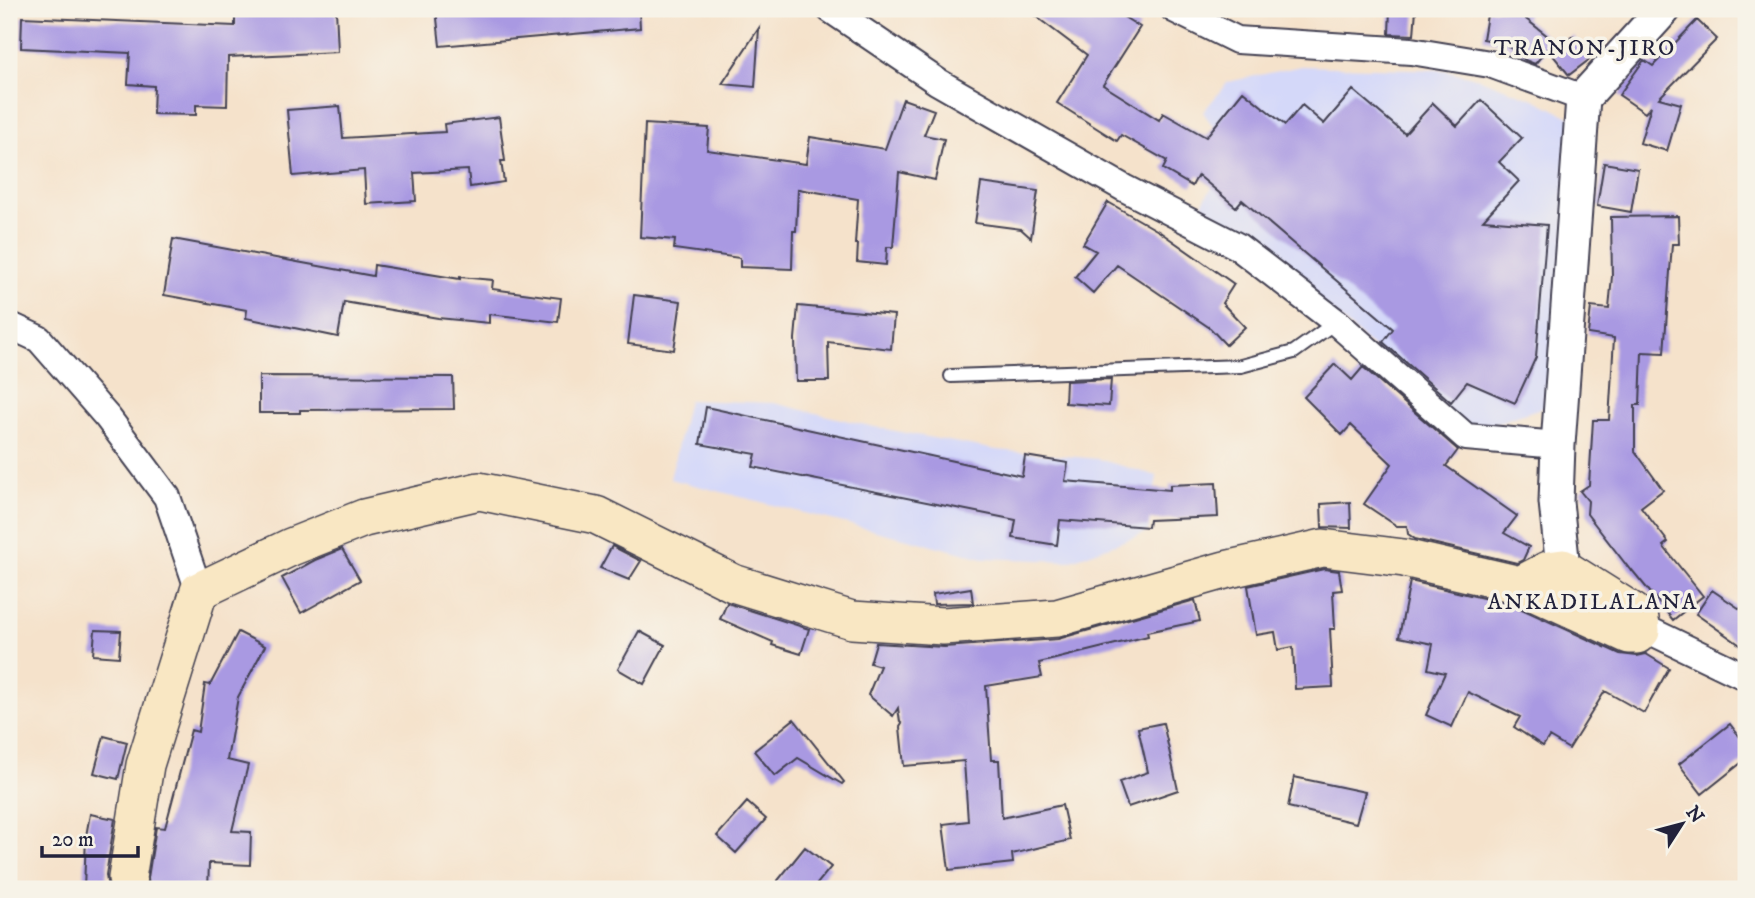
<svg xmlns="http://www.w3.org/2000/svg" width="1755" height="898" viewBox="0 0 1755 898" font-family="'IM FELL DW Pica',serif">
	<style>
		.built { fill: #d4d8f9 }
		.building { fill: #a999e2 }
		.lines { fill: none; stroke-linecap: round; stroke-linejoin: round }
		.service-casing { stroke: #423f51; stroke-width: 16 }
		.minor-casing { stroke: #423f51; stroke-width: 30 }
		.tertiary-casing { stroke: #423f51; stroke-width: 37 }
		.secondary-casing { stroke: #423f51; stroke-width: 40 }
		.service { stroke: #fff; stroke-width: 12 }
		.minor { stroke: #fff; stroke-width: 26 }
		.tertiary { stroke: #fff; stroke-width: 33 }
		.secondary { stroke: #f9e7c3; stroke-width: 37 }
		.labels { text-anchor: middle; stroke-width: 7; stroke-linejoin: round; paint-order: stroke }
		.neighbourhood-label { font-size: 23px; letter-spacing: 2px; fill: #22223b; stroke: #f7f3e8 }
	</style>
	<rect width="100%" height="100%" fill="#f7f3e8"/>
	<filter id="ink" filterUnits="userSpaceOnUse"><feTurbulence type="fractalNoise" baseFrequency=".0143" numOctaves="2"/><feDisplacementMap in="SourceGraphic" scale="14" xChannelSelector="R" yChannelSelector="G"/><feConvolveMatrix kernelMatrix="1 2 1 2 8 2 1 2 1" color-interpolation-filters="sRGB"/></filter>
	<filter id="wash" filterUnits="userSpaceOnUse"><feTurbulence type="fractalNoise" baseFrequency=".00686" numOctaves="4" result="noise"/><feDisplacementMap in="SourceGraphic" scale="28" xChannelSelector="R" yChannelSelector="G"/><feGaussianBlur stdDeviation="1.57" result="paint"/><feColorMatrix in="noise" values="0 0 0 0 0 0 0 0 0 0 0 0 0 0 0 0 0 1.4 0 .05"/><feComposite in="paint" operator="in"/></filter>
	<g filter="url(#wash)">
		<rect width="100%" height="100%" fill="#f5e2cb"/>
		<!-- built -->
		<path class="built" d="M1301,66L1445,70L1480,79L1534,99L1573,119L1553,404L1469,432L1320,301L1200,207L1232,154L1203,112L1228,82Z
			M688,400L774,403L874,427L996,450L1098,459L1157,476L1148,532L1069,561L983,558L670,479Z"/>
		<g id="blocks">
			<!-- building -->
			<path class="building" d="M235,9H336L338,52L228,57L227,106L196,105V115L153,114L154,86L128,84L130,53L21,48L22,17L235,26Z
				M436,9H639L640,28L440,46Z
				M1026,9H1111L1140,27L1103,85L1159,120L1163,113L1206,137L1243,91L1285,125L1302,105L1324,124L1353,90L1405,134L1433,103L1457,126L1481,100L1522,138L1499,162L1519,181L1483,220L1547,225L1536,357L1515,403L1467,382L1451,402L1383,342L1393,329L1242,200L1236,207L1198,175L1192,186L1163,169L1167,161L1121,135L1117,141L1057,103L1087,55Z
				M1390,9H1416L1414,35L1389,34Z
				M1488,9H1528L1526,19L1554,41L1535,64L1525,60L1504,43L1483,39Z
				M1697,20L1717,39L1659,98L1681,104L1667,151L1640,143L1651,106L1645,113L1619,95L1644,60L1653,66Z
				M759,28L755,87L722,84Z
				M1573,36L1590,59L1569,75L1551,53Z
				M903,99L934,110L924,135L944,139L935,180L899,172L893,247H887L886,265L857,262L858,244H855L858,199L798,189L796,231H793L792,269L740,267V258L674,249L675,240L640,237L645,124L709,128L707,150L806,164L810,137L885,149Z
				M340,106L343,138L445,132L444,124L499,117L505,161H501L504,182L470,187L468,170L414,173L416,201L366,204L364,170L293,176L287,110Z
				M1604,163L1638,169L1631,212L1597,206Z
				M981,183L1038,191L1031,238L1021,229L975,223Z
				M1108,202L1160,232L1234,284L1222,303L1245,327L1226,345L1210,328L1117,265L1093,293L1075,277L1096,251L1083,244Z
				M1678,216L1679,244H1672L1664,353L1642,352L1640,405H1635V451L1663,490L1641,507L1668,542L1663,546L1703,596L1673,620L1632,570L1631,571L1587,514L1588,501L1580,491L1589,485L1593,420H1609L1614,338L1588,334L1591,307L1609,309L1612,276L1611,217Z
				M173,239L373,276L374,265L460,279V277L493,280L492,289L561,298L558,322L489,314V323L438,318L344,302L338,337L246,318L247,310L164,295Z
				M634,295L681,301L674,350L628,344Z
				M798,306L894,315L891,349L828,342L829,381H796L795,339Z
				M1335,364L1352,380L1363,367L1458,450L1446,466L1517,516L1504,533L1529,547L1523,560L1517,563L1415,539L1408,534L1407,526H1397L1364,504L1392,464L1351,425L1342,435L1304,397Z
				M259,376L453,377L454,409L300,410V413H259Z
				M1111,379L1109,406L1065,403L1066,381Z
				M706,407L1022,476L1025,456L1068,463L1065,481L1170,490V485L1216,483L1218,517L1149,520L1148,527L1060,520L1057,545L1013,538L1016,520L753,467L756,454L700,444Z
				M1350,502L1351,528L1322,527L1321,504Z
				M612,546L641,561L629,580L600,568Z
				M342,549L360,580L301,613L282,578L315,560Z
				M1324,569L1339,571L1342,590L1333,591L1335,629H1330L1333,687L1295,689L1293,647L1278,650L1275,632L1256,635L1248,586Z
				M1410,581L1513,605L1620,654L1637,656L1646,654L1669,668L1644,713L1605,691L1569,749L1549,737L1543,746L1514,727L1520,717L1468,692L1452,727L1426,715L1445,673L1428,669L1433,644L1399,637Z
				M971,588L973,603L934,604L933,594Z
				M1712,590L1746,613V649L1696,614Z
				M1195,600L1200,621L1147,632L1148,636L1039,663L1042,677L986,686L991,760H999L1002,818L1062,805L1070,840L1012,854L1013,863L949,870L943,824L968,821L964,761L904,766L900,727L902,724L900,722L898,708L893,716L868,695L880,666L870,663L876,643L944,647L1058,639Z
				M727,603L809,629L801,654L772,645L773,642L720,619Z
				M95,630L121,631L119,657L93,655Z
				M639,631L665,645L644,684L618,669Z
				M238,632L265,646L238,697L227,760L248,765L232,831L251,832L250,865L209,863L208,889H149L148,878L156,827L165,828L191,730L198,732L205,684L210,685Z
				M794,719L844,782L842,784L798,758L775,776L754,751Z
				M1163,723L1178,790L1128,807L1119,782L1148,772L1138,728Z
				M1730,724L1746,745V759L1702,794L1679,764Z
				M104,736L127,742L118,779L94,773Z
				M1294,777L1365,792L1356,823L1288,807Z
				M747,802L766,819L736,853L717,836Z
				M90,814L115,819L106,875L108,889H84L86,836Z
				M805,847L831,867L813,889H771Z"/>
		</g>
	</g>
	<g filter="url(#ink)">
		<use href="#blocks" fill-opacity="0" stroke="#423f51" stroke-width="2"/>
		<g class="lines">
			<defs>
				<path id="service" d="M951,376L1241,366L1294,352L1336,322"/>
				<path id="minor" d="M830,9L938,82L1124,188L1237,246L1336,322L1466,437L1558,445
					M1174,9L1237,40L1411,51L1490,64L1583,98
					M9,325L39,339L108,418L167,497L199,591
					M1642,627L1746,677"/>
				<path id="tertiary" d="M1563,568L1556,502L1558,445L1583,98L1664,9"/>
				<path id="secondary" d="M129,889L127,878L145,765L199,591L291,547L364,518L479,491L596,515L733,583L852,620L943,626L1057,618L1225,570L1323,548L1404,558L1520,585L1629,635H1637L1641,631L1640,619L1633,612L1563,568L1548,570L1520,585"/>
			</defs>
			<!-- service casing -->
			<use href="#service" class="service-casing"/>
			<!-- minor casing -->
			<use href="#minor" class="minor-casing"/>
			<!-- tertiary casing -->
			<use href="#tertiary" class="tertiary-casing"/>
			<!-- secondary casing -->
			<use href="#secondary" class="secondary-casing"/>
			<!-- service -->
			<use href="#service" class="service"/>
			<!-- minor -->
			<use href="#minor" class="minor"/>
			<!-- tertiary -->
			<use href="#tertiary" class="tertiary"/>
			<!-- secondary -->
			<use href="#secondary" class="secondary"/>
		</g>
	</g>
	<g class="labels">
		<!-- neighbourhood labels -->
		<g class="neighbourhood-label">
			<text x="1585" y="55">TRANON-JIRO</text>
			<text x="1593" y="609">ANKADILALANA</text>
		</g>
	</g>
	<!-- margin -->
	<rect width="1755" height="898" fill="none" stroke="#f7f3e8" stroke-width="35"/>
	<!-- north arrow -->
	<g transform="translate(1682 824) rotate(54)" stroke="#f7f3e8" stroke-width="5" paint-order="stroke">
	<path d="M0-5L12 26L0 18L-12 26Z" fill="#22223b"/>
	<text y="-10" font-size="19" font-weight="bold" text-anchor="middle" fill="#22223b">N</text>
	</g>
	<!-- scale -->
	<path d="M42 846v10h96v-10" fill="none" stroke="#22223b" stroke-width="3.5"/>
	<text x="52" y="846" font-size="21" fill="#22223b" stroke="#f7f3e8" stroke-width="5" paint-order="stroke">20 m</text>
</svg>
